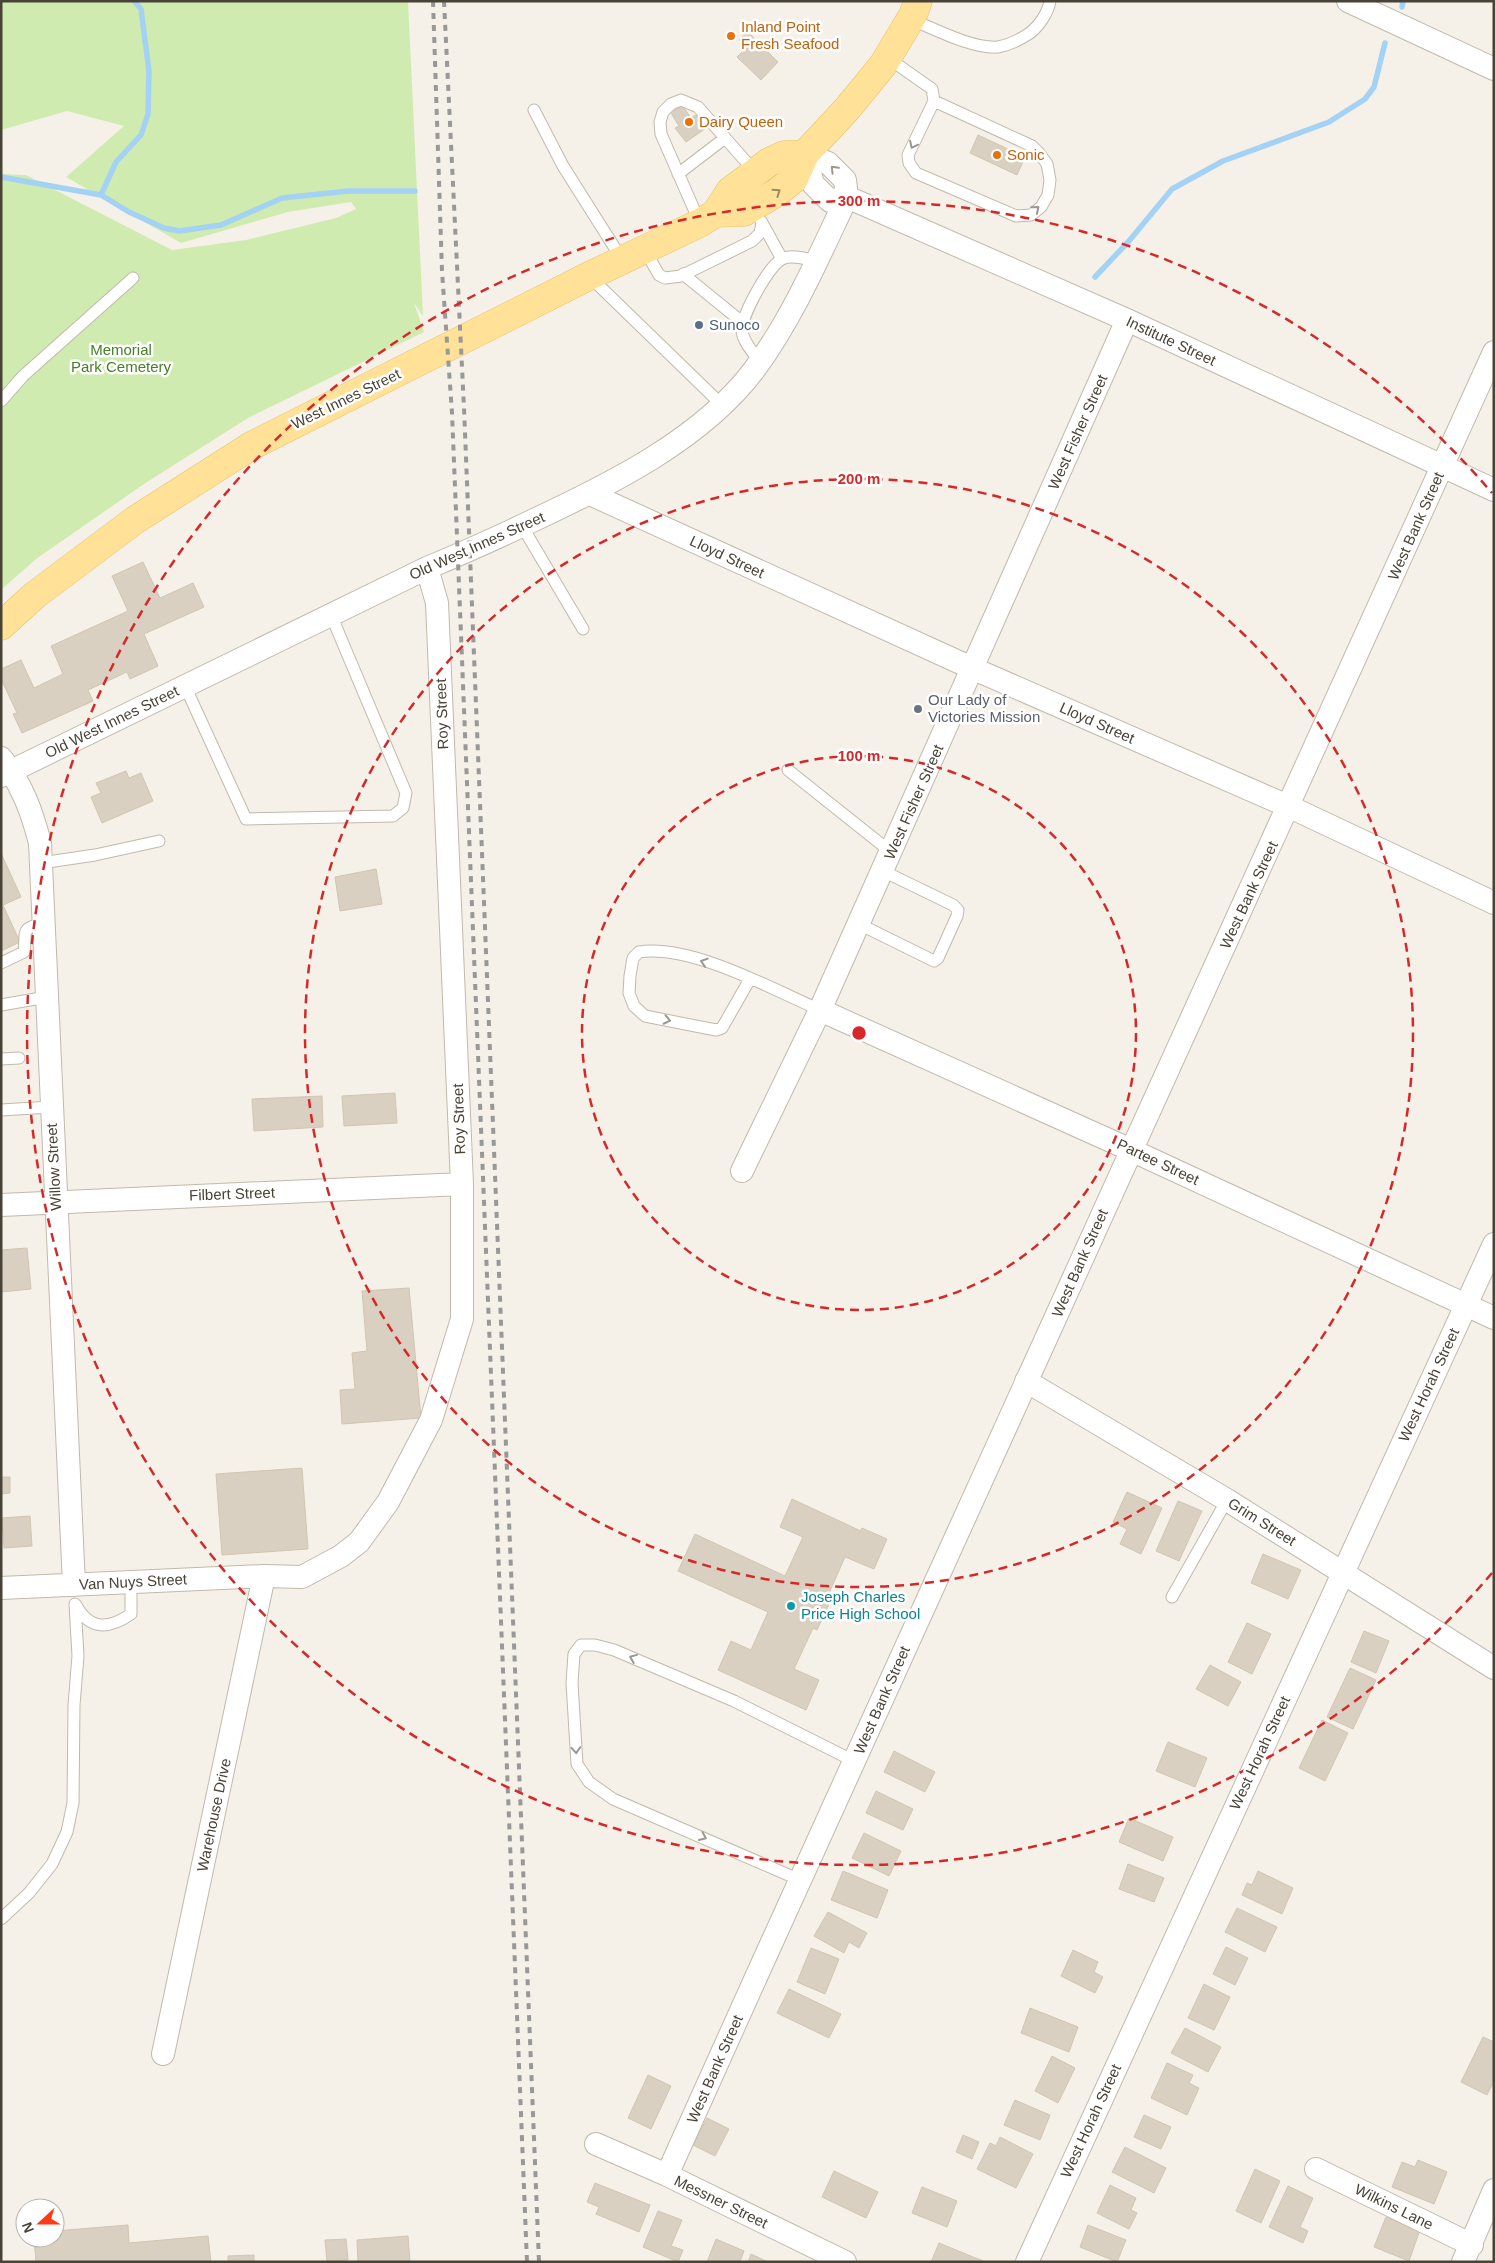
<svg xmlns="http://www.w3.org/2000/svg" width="1495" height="2263" viewBox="0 0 1495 2263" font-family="Helvetica,sans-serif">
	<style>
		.green { fill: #d0ebb0 }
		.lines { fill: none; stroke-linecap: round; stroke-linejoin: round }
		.stream { stroke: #a3d2f4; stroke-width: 5.5 }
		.building { fill: #dad0c1; stroke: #d2c5b0 }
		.service-casing { stroke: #c1b9ab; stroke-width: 13 }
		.minor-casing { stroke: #c1b9ab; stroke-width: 24 }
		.primary-casing { stroke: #e9c263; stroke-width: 29 }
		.service { stroke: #fff; stroke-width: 11 }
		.minor { stroke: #fff; stroke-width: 22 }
		.primary { stroke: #ffe298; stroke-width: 28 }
		.rail { stroke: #989898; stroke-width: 4; stroke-dasharray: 6 6; stroke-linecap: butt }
		.oneway { stroke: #9b9791 }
		.oneway2 { stroke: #9b8a63 }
		.ring { fill: none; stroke: #d62828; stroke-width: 2.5; stroke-dasharray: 9 6 }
		.food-dot { fill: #e8710a; stroke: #fff; stroke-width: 2 }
		.service-dot { fill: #5c6f8a; stroke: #fff; stroke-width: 2 }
		.worship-dot { fill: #6b7280; stroke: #fff; stroke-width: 2 }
		.culture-dot { fill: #0f9aa8; stroke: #fff; stroke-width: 2 }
		.labels { text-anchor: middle; stroke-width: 5; stroke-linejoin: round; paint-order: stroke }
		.food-label { font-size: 15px; fill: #c56008; stroke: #fff; text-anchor: start }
		.service-label { font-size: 15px; fill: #4e5e75; stroke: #fff; text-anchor: start }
		.street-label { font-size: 15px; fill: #494237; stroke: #fff }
		.park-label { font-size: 15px; fill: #477e27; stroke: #fff }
		.worship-label { font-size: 15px; fill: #5b616d; stroke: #fff; text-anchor: start }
		.culture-label { font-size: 15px; fill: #0d838f; stroke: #fff; text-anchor: start }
		.centre { fill: #d62828; stroke: #fff; stroke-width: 2.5 }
		.ring-label { font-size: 15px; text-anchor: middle; font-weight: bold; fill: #d62828; stroke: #fff; stroke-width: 5; stroke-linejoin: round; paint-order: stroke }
	</style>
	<rect width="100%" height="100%" fill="#f5f1e9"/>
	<!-- green -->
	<path class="green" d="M1,1H408L423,316L414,303L424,332L248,418L144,484L36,559L1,590V174L26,175L172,250L246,240L336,218L356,209L351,202L288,212L181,243L66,177L124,126L67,111L1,130Z"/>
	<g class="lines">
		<!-- stream -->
		<path class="stream" d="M1402,7L1403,1
			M1,177L101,195L129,212L164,228L179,231L221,225L282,198L348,191H415
			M101,195L116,162L141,135L148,114L149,71L141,9L134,1
			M1095,277L1129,241L1172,189L1223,161L1329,122L1365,99L1374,87L1385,43"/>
	</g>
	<!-- building -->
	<path class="building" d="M747,31L778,62L761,80L737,57L747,47L739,40Z
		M682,105L691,118L696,115L705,129L686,142L675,128L679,126L671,113Z
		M978,135L1025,157L1017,175L970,153Z
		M143,562L160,598L193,583L204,607L144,634L158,666L130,679L127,672L88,690L93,701L22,733L13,714L17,713L1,679V669L21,660L34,688L63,674L51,646L128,611L112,576Z
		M126,771L129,778L141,773L153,801L102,823L91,797L101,793L96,783Z
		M1,853L21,897L3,905L20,942L1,951Z
		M376,869L382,904L340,911L335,877Z
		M395,1093L397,1123L344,1126L342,1096Z
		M322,1096L323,1127L254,1131L252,1099Z
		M27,1248L31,1289L1,1292V1250Z
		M409,1288L421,1418L342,1424L340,1390L355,1389L352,1353L367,1351L362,1291Z
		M302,1468L308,1549L222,1555L216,1474Z
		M1,1477H10V1493L1,1494Z
		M1127,1492L1162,1508L1141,1554L1120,1544L1127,1529L1113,1522Z
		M792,1499L861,1531L862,1528L887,1539L874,1569L845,1557L827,1598L831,1600L817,1630L813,1628L794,1669L819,1680L806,1710L718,1670L731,1641L751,1650L768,1612L678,1571L695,1534L785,1576L803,1537L780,1527Z
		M1178,1501L1202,1511L1179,1561L1156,1551Z
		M30,1516L32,1546L4,1548L2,1518Z
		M1263,1554L1301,1570L1288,1599L1251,1583Z
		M1247,1623L1271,1634L1252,1674L1228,1662Z
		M1364,1631L1389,1641L1376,1673L1351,1662Z
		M1210,1665L1241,1682L1228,1706L1196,1689Z
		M1350,1668L1376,1680L1353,1729L1327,1717Z
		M1322,1720L1348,1733L1325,1781L1299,1768Z
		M1168,1742L1207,1758L1195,1787L1156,1771Z
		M894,1751L935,1772L925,1792L884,1772Z
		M876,1791L913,1809L903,1830L866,1813Z
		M1129,1818L1173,1837L1163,1861L1119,1842Z
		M864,1833L901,1851L889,1876L852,1858Z
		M1128,1864L1164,1878L1154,1902L1119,1889Z
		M843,1871L888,1890L877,1918L831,1900Z
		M1258,1871L1293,1888L1282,1914L1242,1895L1247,1883L1252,1885Z
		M1237,1908L1277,1927L1265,1952L1225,1932Z
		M828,1912L867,1933L859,1948L849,1942L844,1953L814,1936Z
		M1226,1947L1248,1958L1235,1985L1213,1974Z
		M811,1948L839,1959L825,1994L797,1982Z
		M1073,1950L1098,1962L1094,1972L1103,1977L1095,1993L1061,1976Z
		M1204,1984L1230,1997L1214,2030L1188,2018Z
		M789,1989L841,2014L829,2038L777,2013Z
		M1030,2008L1078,2027L1069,2052L1021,2033Z
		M1185,2028L1221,2047L1208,2072L1171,2053Z
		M1483,2037L1494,2042V2081L1487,2095L1461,2082Z
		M1052,2056L1075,2068L1058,2103L1035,2091Z
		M1167,2063L1193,2075L1189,2083L1199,2088L1187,2115L1151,2098Z
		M648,2075L671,2086L651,2129L628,2118Z
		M1015,2100L1050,2115L1040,2140L1004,2125Z
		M1144,2115L1171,2127L1161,2149L1134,2137Z
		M707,2118L729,2129L715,2156L693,2145Z
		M963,2135L979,2142L972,2159L956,2152Z
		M1000,2137L1033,2154L1016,2188L977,2169L990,2143L996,2146Z
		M1125,2147L1166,2168L1154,2193L1112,2172Z
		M1418,2160L1447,2172L1434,2204L1392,2187L1402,2162L1415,2167Z
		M1255,2169L1280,2181L1261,2223L1236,2211Z
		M834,2171L878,2192L866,2218L822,2197Z
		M595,2183L650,2205L639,2232L596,2214L599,2207L587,2202Z
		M1110,2185L1136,2198L1131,2210L1137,2213L1129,2229L1097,2213Z
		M1288,2186L1313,2198L1300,2227L1308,2231L1303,2243L1269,2227Z
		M922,2187L957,2201L947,2227L912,2213Z
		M658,2211L682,2220L671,2246L683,2250L678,2262L643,2247Z
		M1386,2217L1420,2230L1409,2261L1374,2247Z
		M128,2225L129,2243L208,2236L211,2262H36L34,2238H55V2231Z
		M1088,2225L1126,2240L1117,2262L1080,2247Z
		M408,2236L410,2262H358L357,2240Z
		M346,2239L348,2260L327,2261L325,2240Z
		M716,2239L744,2251L740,2262H707Z
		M939,2243L983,2261V2262H931Z
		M751,2254L768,2262H748Z
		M254,2255V2262H228V2256Z"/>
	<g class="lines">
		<defs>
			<path id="service" d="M910,19C935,29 972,49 998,47C1009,45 1021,39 1030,33C1039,26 1048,13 1050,1
				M888,58L932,89L934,101L908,155L909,163L916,173L1016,216L1031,215L1041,207L1048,195L1050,180L1047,164L1039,153L1032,146L934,101
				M534,110L563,166L623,261
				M678,174L725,138
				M761,221L782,259
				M700,223L661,134L660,122L663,112L671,104L681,100L698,107L755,172
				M645,250L659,275L665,278L681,276L752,241L760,233L762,223
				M683,274L742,322
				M590,277L721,404
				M759,361C754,353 743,342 742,331C741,316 768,267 782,259C791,254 807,259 816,261
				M1,401L23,376L133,278
				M522,526L583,629
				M185,686L246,819L393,816L403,808L406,793L331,615
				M788,770L891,852
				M41,863L95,855L159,841
				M859,924L934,961L938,958L957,916L958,910L953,905L883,871
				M1,963L24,952C27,932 19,929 43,923
				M750,979L722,1028L716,1030L645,1016L634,1006L629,993L630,976L633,958L639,952C691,944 772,989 820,1010
				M1,1005L47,997
				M1,1059L19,1058
				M1,1110L51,1107
				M1172,1597L1227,1500
				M76,1605C90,1631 109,1629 131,1614V1583
				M800,1880L613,1799L589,1782L577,1764L572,1683L574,1654L581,1645H595L614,1650L734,1701L854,1761
				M1,1919L29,1893L52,1864L67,1832L73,1803L74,1705L78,1656L75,1604"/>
			<path id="minor" d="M1348,1L1494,69
				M805,154L813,184L830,201L847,197L1127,320L1494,490
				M805,154L828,163L845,180L847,197
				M590,494L974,669L1290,807L1494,903
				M1,758C22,784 32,812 40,843L74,1585
				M1,776L427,568C463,553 499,537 534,520C611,484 702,439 754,370C793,317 819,256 847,197
				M820,1010L1131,1150L1494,1318
				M742,1171L820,1010L1127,320
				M1,1205L462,1184
				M1026,1381L1227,1500L1494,1668
				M1,1588L264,1576L302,1577L341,1556L359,1542L388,1502L431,1420L462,1319V1184L437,603L427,568
				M163,2054L264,1576
				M596,2144L667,2175L845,2262
				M1316,2169L1472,2245
				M667,2175C940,1566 1222,961 1494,352
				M1027,2262L1494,1244
				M1463,2262L1494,2190"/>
			<path id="primary" d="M716,213L744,212L776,193L794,179L805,154L847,109L883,65L913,15L918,1
				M1,626L35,595L135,520L251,446L589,276L700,223L716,213L730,191L769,162L784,155L805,154"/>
		</defs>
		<!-- service casing -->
		<use href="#service" class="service-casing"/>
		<!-- minor casing -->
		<use href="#minor" class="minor-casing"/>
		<!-- primary casing -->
		<use href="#primary" class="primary-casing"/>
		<!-- service -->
		<use href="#service" class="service"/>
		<!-- minor -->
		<use href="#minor" class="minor"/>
		<!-- primary -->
		<use href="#primary" class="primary"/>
		<!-- rail -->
		<path class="rail" d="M433,1L442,271L452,413L527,2262
			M444,1L464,408L539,2262"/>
	</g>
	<!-- one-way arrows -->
	<defs><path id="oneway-chevron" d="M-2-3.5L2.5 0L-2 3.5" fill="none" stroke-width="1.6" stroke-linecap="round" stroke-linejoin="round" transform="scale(1.25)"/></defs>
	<g class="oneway">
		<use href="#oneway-chevron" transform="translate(913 145) rotate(116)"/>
		<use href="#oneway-chevron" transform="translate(834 169) rotate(-134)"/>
		<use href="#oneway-chevron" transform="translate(1036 209) rotate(-40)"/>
		<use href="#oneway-chevron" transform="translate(704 962) rotate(-162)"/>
		<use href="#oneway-chevron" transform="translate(667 1020) rotate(12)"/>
		<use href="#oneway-chevron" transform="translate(633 1658) rotate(-158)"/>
		<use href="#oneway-chevron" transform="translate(576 1750) rotate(86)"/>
		<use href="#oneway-chevron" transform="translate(703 1837) rotate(24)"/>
	</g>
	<use class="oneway2" href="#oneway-chevron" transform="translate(777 192) rotate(-35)"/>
	<!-- distance rings -->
	<g class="ring">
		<circle cx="859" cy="1033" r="277"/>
		<circle cx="859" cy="1033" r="554"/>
		<path d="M1492 1573A832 832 0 1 1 1492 493"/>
	</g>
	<!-- markers -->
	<g class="food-dot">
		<circle cx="731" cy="36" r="5"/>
		<circle cx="689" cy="122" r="5"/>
		<circle cx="997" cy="155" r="5"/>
	</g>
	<circle class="service-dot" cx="699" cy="325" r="5"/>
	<circle class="worship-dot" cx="918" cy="709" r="5"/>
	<circle class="culture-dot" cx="791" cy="1606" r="5"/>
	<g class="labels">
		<!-- food labels -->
		<g class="food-label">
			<text x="741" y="32">Inland Point<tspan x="741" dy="17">Fresh Seafood</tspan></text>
			<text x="699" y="127">Dairy Queen</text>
			<text x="1007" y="160">Sonic</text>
		</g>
		<!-- service labels -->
		<g class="service-label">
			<text x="709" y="330">Sunoco</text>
		</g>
		<!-- street labels -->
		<g class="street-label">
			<text transform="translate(1171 341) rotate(25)" y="5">Institute Street</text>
			<text transform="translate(346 399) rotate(-26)" y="5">West Innes Street</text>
			<text transform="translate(1078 432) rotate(-66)" y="5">West Fisher Street</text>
			<text transform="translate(1416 526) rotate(-66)" y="5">West Bank Street</text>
			<text transform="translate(477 546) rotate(-24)" y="5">Old West Innes Street</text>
			<text transform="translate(727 557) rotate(25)" y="5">Lloyd Street</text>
			<text transform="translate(442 714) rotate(-92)" y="5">Roy Street</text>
			<text transform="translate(112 722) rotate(-26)" y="5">Old West Innes Street</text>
			<text transform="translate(1097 723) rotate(24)" y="5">Lloyd Street</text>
			<text transform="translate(914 802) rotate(-66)" y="5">West Fisher Street</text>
			<text transform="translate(1249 895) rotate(-65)" y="5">West Bank Street</text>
			<text transform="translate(459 1119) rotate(-92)" y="5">Roy Street</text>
			<text transform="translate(1158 1162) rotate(25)" y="5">Partee Street</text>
			<text transform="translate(54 1167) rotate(-93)" y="5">Willow Street</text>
			<text transform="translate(232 1194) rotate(-2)" y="5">Filbert Street</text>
			<text transform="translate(1080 1263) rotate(-66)" y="5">West Bank Street</text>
			<text transform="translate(1429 1385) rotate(-65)" y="5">West Horah Street</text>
			<text transform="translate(1262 1522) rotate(32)" y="5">Grim Street</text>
			<text transform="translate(133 1582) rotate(-3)" y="5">Van Nuys Street</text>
			<text transform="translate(882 1700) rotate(-66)" y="5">West Bank Street</text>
			<text transform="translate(1260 1753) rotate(-65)" y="5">West Horah Street</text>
			<text transform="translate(214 1815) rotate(-78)" y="5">Warehouse Drive</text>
			<text transform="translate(715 2069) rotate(-66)" y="5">West Bank Street</text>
			<text transform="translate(1091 2121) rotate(-65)" y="5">West Horah Street</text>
			<text transform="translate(721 2202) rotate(26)" y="5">Messner Street</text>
			<text transform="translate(1394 2207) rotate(26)" y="5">Wilkins Lane</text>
		</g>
		<!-- park labels -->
		<g class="park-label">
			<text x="121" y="355">Memorial<tspan x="121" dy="17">Park Cemetery</tspan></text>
		</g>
		<!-- worship labels -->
		<g class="worship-label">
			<text x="928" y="705">Our Lady of<tspan x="928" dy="17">Victories Mission</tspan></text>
		</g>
		<!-- culture labels -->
		<g class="culture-label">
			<text x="801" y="1602">Joseph Charles<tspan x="801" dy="17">Price High School</tspan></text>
		</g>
	</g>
	<circle cx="859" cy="1033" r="8" class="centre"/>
	<g class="ring-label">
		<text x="859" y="206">300 m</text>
		<text x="859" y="484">200 m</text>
		<text x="859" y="761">100 m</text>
	</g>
	<!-- border -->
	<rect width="1495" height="2263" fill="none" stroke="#494237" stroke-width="5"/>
	<!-- north arrow -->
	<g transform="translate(40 2223) rotate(249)"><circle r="24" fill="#ffffff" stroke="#b6b3af"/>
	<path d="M0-4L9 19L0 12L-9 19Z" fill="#ff3b16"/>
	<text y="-8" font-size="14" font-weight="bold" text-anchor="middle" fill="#494237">N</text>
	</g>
</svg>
